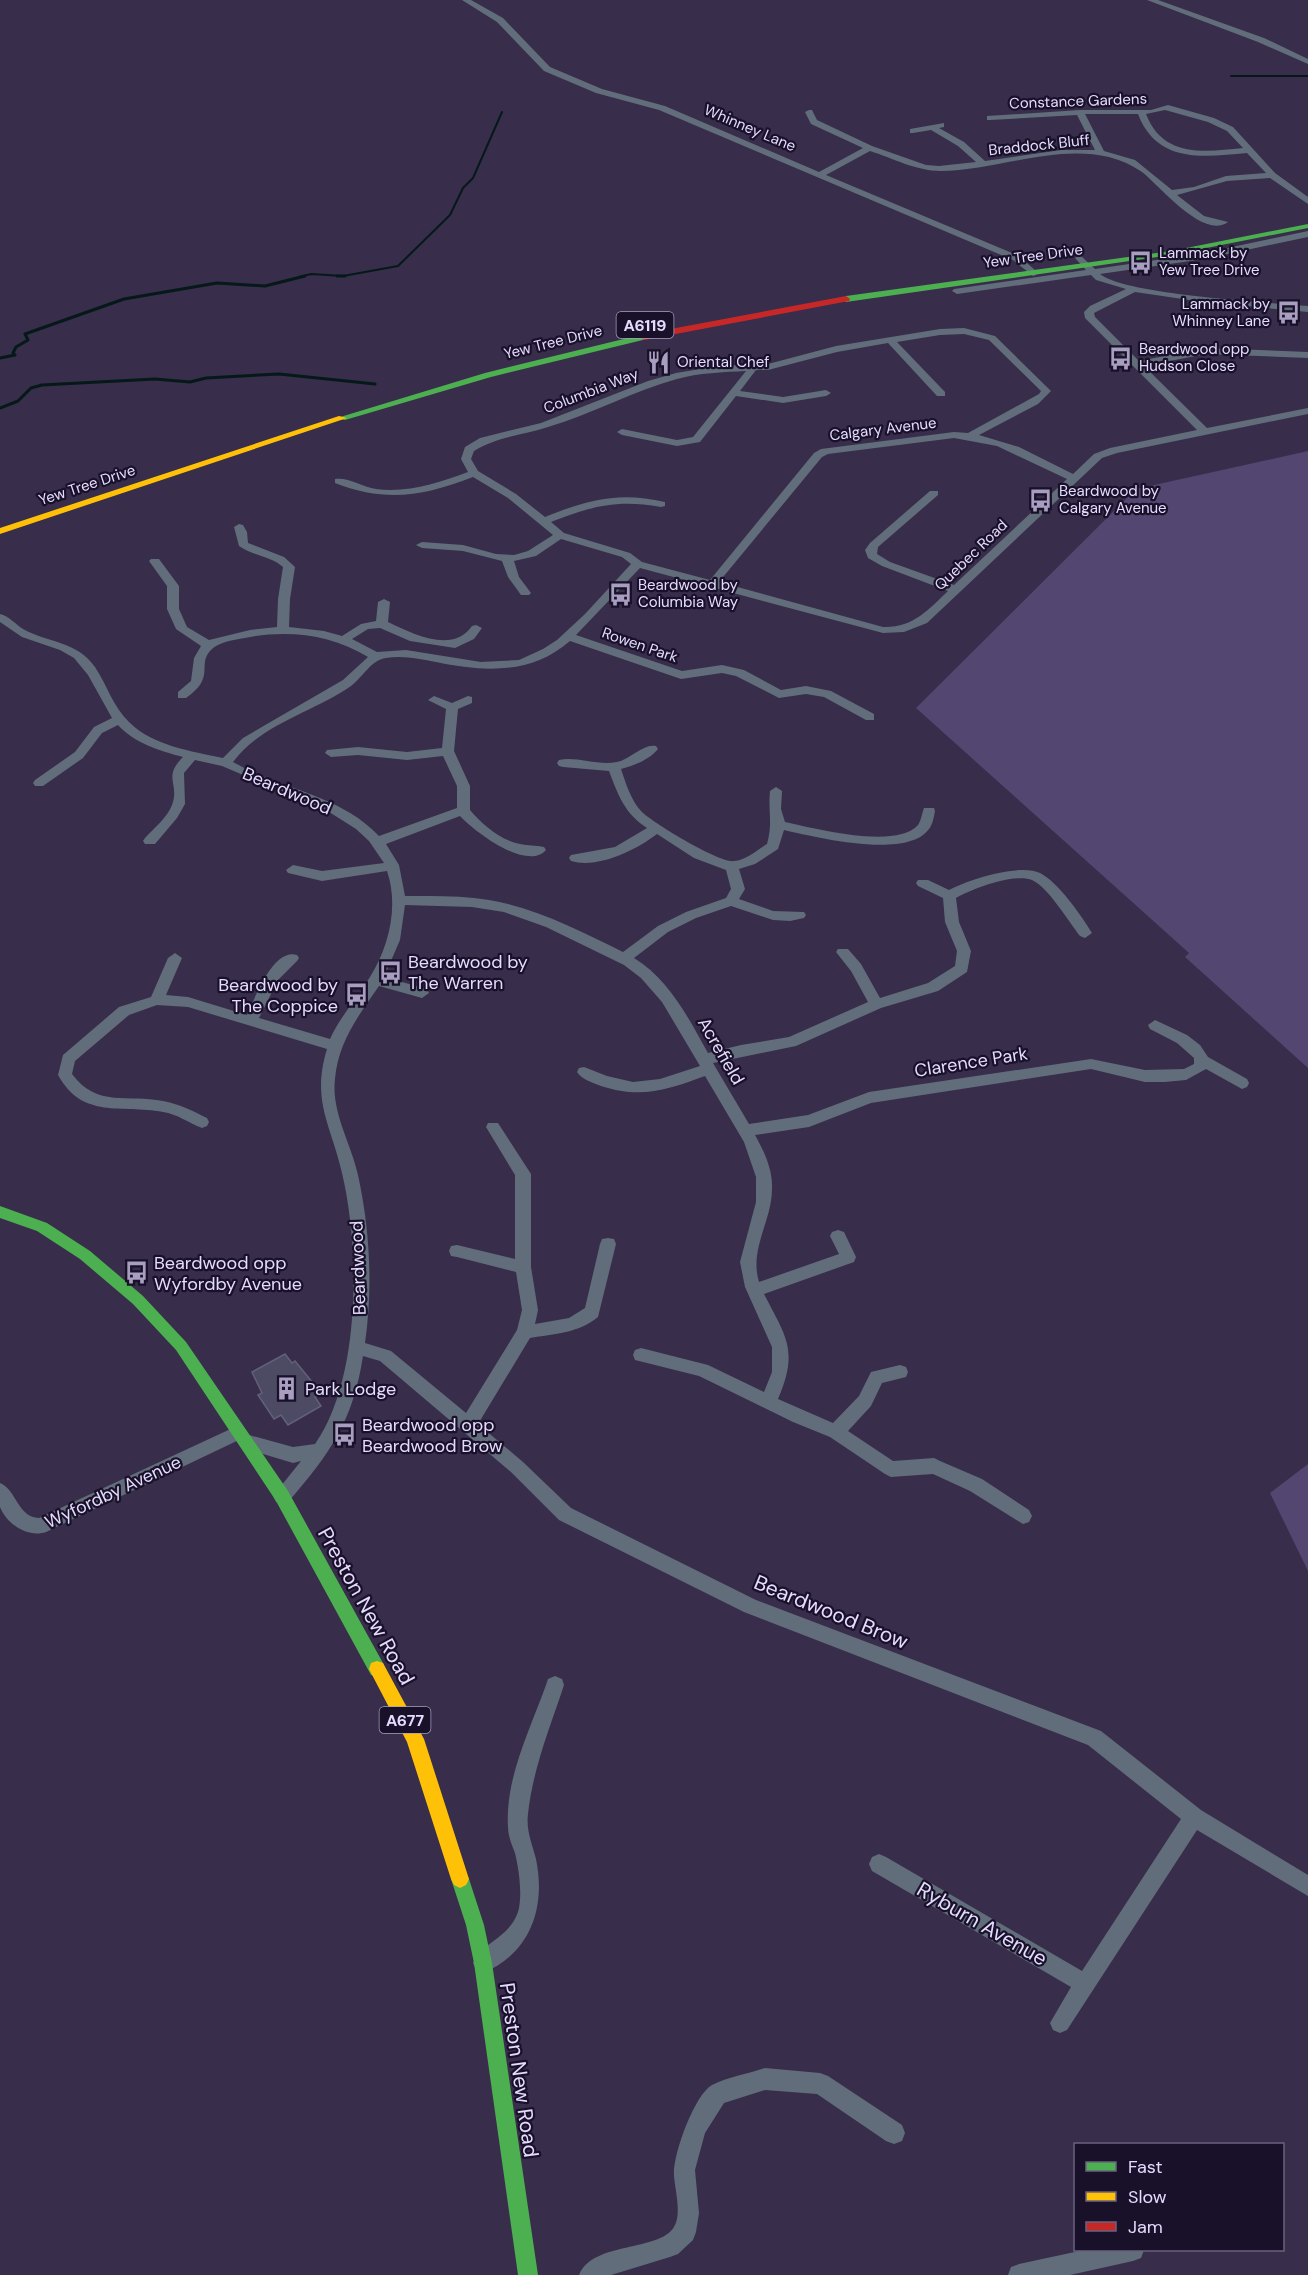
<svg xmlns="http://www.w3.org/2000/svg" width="1308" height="2275" viewBox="0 0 1308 2275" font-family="'DM Sans',sans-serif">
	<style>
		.green { fill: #534671 }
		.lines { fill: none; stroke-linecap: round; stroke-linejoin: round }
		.stream-far1 { stroke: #051a18; stroke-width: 2 }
		.stream { stroke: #051a18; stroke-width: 3 }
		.building { fill: #4d4a63; stroke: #636079; stroke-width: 1.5 }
		.street { fill: #616d7a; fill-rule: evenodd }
		.fast { fill: #4caf50; fill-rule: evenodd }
		.slow { fill: #ffc107; fill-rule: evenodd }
		.jam { fill: #c62828; fill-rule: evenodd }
		.labels { text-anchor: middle; stroke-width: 4.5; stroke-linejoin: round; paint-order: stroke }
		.far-street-label { font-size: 15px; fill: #e4dbff; stroke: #191129 }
		.far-poi-label { font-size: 15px; fill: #e4dbff; stroke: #191129; text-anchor: start }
		.shield { fill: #191129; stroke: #a79ebf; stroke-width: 1.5 }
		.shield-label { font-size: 16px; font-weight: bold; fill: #e4dbff }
		.street-label { font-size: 18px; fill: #e4dbff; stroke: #191129 }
		.poi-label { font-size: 18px; fill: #e4dbff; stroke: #191129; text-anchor: start }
		.near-street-label { font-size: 21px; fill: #e4dbff; stroke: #191129 }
	</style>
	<rect width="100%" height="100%" fill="#382d4b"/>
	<!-- green -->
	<path class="green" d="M1308,451V1068L1185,957L1189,953L916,708L1136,489Z
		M1308,1464V1571L1270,1493Z"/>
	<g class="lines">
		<!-- stream-far1 -->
		<path class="stream-far1" d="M1231,76H1308
			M299,277L311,274L343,276L398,266L450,215L463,188L473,178L502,112"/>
		<!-- stream -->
		<path class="stream" d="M337,276H345
			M0,358L15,355L13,353L16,347L28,340L25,334L124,299L217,283L265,286L305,276
			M0,408L18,401L31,388L42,385L155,379L190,382L206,378L279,374L375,384"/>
	</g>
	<!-- building -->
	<path class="building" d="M285,1354L292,1363L295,1361L313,1383L311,1385L318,1395L315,1397L321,1406L288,1425L281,1415L274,1419L258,1395L262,1393L252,1372Z"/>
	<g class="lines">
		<!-- street -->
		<path class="street" d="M462,0H471L503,18L550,67L602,89L665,106L819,172L863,148L811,124L805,112L809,110H812L817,120L872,146L926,165L939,166L976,162L958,146L931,130L913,133H910V129L944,123V127L939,128L964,142L985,161L1061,150H1095L1077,115L990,120H987V116L1080,110H1151L1168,105L1214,118L1233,127L1275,173L1308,197V204L1270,178L1227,181L1177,195L1204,216L1228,222C1203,240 1160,186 1142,172C1132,165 1121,160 1109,157C1054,144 995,171 940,171C917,171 892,158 870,151L826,175L1019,256L1036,271V275L1033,276L1013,260L659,110L596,93L544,71L497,22ZM1165,110L1208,122L1227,131L1243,148C1204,152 1163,158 1146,114ZM1085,114H1138C1157,164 1204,157 1247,153L1266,173L1226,176L1194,187L1172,190L1135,160L1104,151Z
			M1147,0H1158L1264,38L1308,59V64L1258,42Z
			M1308,231V237L1204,259L1100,274C1126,295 1268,302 1308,306V312L1203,302L1135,292L1094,313L1095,317L1139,361L1206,348L1308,352V358L1206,354L1144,366L1207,428L1308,408V414L1117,453L1102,458L927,623L904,632L883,633L640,568L576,635L682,671L722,665L744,670L781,690L806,686L831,691L874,714V720H866L824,697L806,694L779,698L736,676L722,673L681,679L570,641C531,675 484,672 436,662C421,659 402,655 386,658C371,660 363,677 351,686C314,712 261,724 233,762C282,790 339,794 379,836L457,808V786L443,756L407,760L358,755L331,757L325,753L327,750L358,747L407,752L442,748L446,709L428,700L434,696L452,703L468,696L472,697V703L458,709L454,751L470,786V810C483,825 500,840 520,844C528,846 536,845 544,847L546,850C527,872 474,831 460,816L386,844L399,865L405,896C433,896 461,895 489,900C536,908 580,931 623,952L658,926L686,912L726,898L731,889L726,870L694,858L657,834C636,850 598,869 571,861L569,858L571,855L615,847L647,828C625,814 618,795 609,771L563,767L559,766L557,763L559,760C577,756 597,766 617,762C630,759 644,743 656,746L658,749C649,760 635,765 621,769C626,784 631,800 641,811C651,822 721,864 734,861C746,860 757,850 767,844C773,823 768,812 770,791L776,787L782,791L781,809L785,822C813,828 896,850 918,825C921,821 922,813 924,808H934L935,811C934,816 933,824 929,829C907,860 815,837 784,830L778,849L755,864L739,869L745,889L739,899L773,911L804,912L806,915L804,918L790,921L773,920L731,906L696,918L668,932L634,958C669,979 689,1019 708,1053L741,1045L789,1037L868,1002L851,971L836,952L838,949H848L861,964L880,998L928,983L955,966L957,951L945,922L943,898L918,886L916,883L918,880H928L949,890C967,880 1020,863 1040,873C1058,882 1081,915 1092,933L1085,938L1080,936C1069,922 1048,887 1032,880C1014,873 972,889 956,898L959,922L971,951L967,972L938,991L881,1008L796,1046L713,1063L749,1124L808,1115L869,1092L1091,1059L1145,1070L1184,1069L1194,1064V1058L1177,1043L1150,1029L1148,1025L1155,1020L1187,1035L1200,1045L1208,1057L1247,1079L1249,1083L1247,1087L1242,1089L1206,1069L1186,1080L1165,1082H1145L1091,1069L871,1103L809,1127L755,1135C764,1151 773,1170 772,1189C772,1221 749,1249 759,1282L839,1254L830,1236L832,1232L838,1230L844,1232L856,1257L854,1262L764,1294C786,1337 799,1350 778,1399L833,1423L859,1396L871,1372L900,1365L906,1367L908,1372L906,1377L882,1383L871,1406L848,1431L893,1461L934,1458L940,1461L982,1479L1029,1510L1032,1516L1029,1522L1023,1524L970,1491L933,1474L891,1477L885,1474L830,1437L793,1422L699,1376L635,1360L633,1355L635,1350L641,1348L708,1365L764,1392L772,1372V1347L745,1287L740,1262L756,1202V1177L744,1142L705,1076C667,1090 641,1099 601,1086C593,1083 581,1079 577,1072L579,1068L584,1067L607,1076L633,1082L660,1079L700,1066L662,1002L641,978L624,965L546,927L504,912L472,907L405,905L400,940L384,977L427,989L429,993L422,998L379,986C359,1015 338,1042 335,1079C331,1112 351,1143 358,1175C370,1230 373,1288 365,1343L391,1351L466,1413L517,1330L522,1310L516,1272L457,1257L451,1256L449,1251L451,1246L457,1245L515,1259V1175L486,1127L488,1123H498L531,1174V1267L538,1310L535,1324L569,1318L585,1308L600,1244L602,1239L608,1238L614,1239L616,1244L598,1317C579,1333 554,1334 530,1338L478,1424L523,1462L571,1508L756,1600L1101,1731L1201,1810L1308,1875V1896L1197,1830L1067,2030L1060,2033L1053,2030L1050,2023L1071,1987L872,1871L869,1864L872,1857L879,1854L886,1857L1082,1971L1181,1819L1088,1745L744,1612L559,1520L511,1472L380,1361L363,1356C353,1421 330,1454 288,1502L282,1504L276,1502L273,1496L301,1461L293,1463L243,1448L240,1443L243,1438L46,1532C29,1538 7,1525 0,1507C0,1500 0,1490 0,1483C17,1490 17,1517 39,1518L237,1426L243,1428L245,1433L243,1438L249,1435L293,1447L315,1444C361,1379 360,1248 342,1173C331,1125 311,1101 327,1049L188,1007L157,1005L129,1015L75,1061L72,1074C97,1108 128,1094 163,1101C179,1104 193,1111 207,1118L209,1122L207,1126L202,1128C189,1123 177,1114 163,1112C121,1104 83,1120 58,1075L63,1055L119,1007L151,997L168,958L175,953L182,958L166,995L188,997L247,1015C255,998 273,948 297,955L299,958L297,961L278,980L259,1018L330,1039C340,1017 357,998 370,977C389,947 399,906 387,871L322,881L288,873L286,870L293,865L322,871L384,863L369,841L356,829L326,810L222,766L195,760L184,773L185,804L177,818L155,844H145L143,841L145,838C154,828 167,818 172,805C180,783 162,778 183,757C160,751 134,743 118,725L102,733L83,758L43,786H35L33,783L35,780L75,752L94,727L112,718L88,675L74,658L60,650L22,637L0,622V614C9,616 15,624 23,629C48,643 77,641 95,667C107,685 113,707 129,722C153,746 191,751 223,758L243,738L343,680L368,657C329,633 284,629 239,639C229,641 217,643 210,651C197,666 216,677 186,698H178V692L191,681L194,658L201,646L176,629L167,609V586L149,561L151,559H159L179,586V609L187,627L209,640L250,630L277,627L278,599L283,567C271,556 253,556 239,546L234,527L239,524L243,525L247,532L248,543L284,557L295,567L290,599L289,627L324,631L342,636L361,624L376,621L378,602L384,599L390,602L388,622C413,634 453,654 472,626L476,625L482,628L474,639L455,648L410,641L380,628L368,629L352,639L377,652L406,650L481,662L519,660L543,649L557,640L585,614L631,564L622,557L561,539L536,556L514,561L519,577L531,593L529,595H521L508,577L502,561L463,551L422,548L416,545L422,542L463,545L496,554L514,555L528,551L553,535L508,498L473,477C423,496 387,503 335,483V479C348,477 363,487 376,489C408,493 438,483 468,472L461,459L465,447L480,438L541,423L648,381L676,373L718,366L768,364L836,346L940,329L964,328L995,336L1051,391L1038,404L979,435L1019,447L1073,474L1094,454L1110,448L1197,430L1085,318L1084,312L1090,306L1126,289L1096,280L1091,275L957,294L952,291L954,289L1086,270L1075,258L1080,255L1095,269L1204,253ZM964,334L989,340L1041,391L1039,394L968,433L954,432L821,449L814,453L710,580L642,562L630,553L564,533L551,522C592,506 617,499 661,507L665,506V502C619,491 587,500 545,517L516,494L478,471L471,459L474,451C497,437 523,435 548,427C592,414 633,391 677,379C699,373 723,372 746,371L693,437L677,440L622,429L617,432L622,435L677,446L700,442L736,396L783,403L826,396L831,393L826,390L783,397L740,391L756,370H768L837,352L888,343L937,396H945V392L897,342L940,335ZM954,438L997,446L1067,479L954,585L890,562L877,554L878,547L938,495V491H930L870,543L865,550L868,558L882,566L948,591C928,610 913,628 883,627L719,582L822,457L828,454Z
			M555,1676L562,1679L564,1685C550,1728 533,1768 528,1814C526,1831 532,1843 536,1859C546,1907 531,1953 483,1973L476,1970L473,1963C481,1942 512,1938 519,1908C522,1891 519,1870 515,1853C512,1845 508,1836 508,1827C505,1778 530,1730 546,1685L548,1679Z
			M765,2068L820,2073L828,2076L902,2125L905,2133L902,2141L894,2144L886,2141L817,2094L765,2090L724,2103L705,2133L695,2170L699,2213L696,2232L693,2240L678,2254L670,2257L611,2275H579C593,2241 659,2252 674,2227C682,2214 675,2190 674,2176C672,2157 694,2095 712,2085C728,2077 748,2074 765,2068Z
			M1084,2250H1144L1141,2258L1133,2261L1070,2275H1008L1011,2267L1019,2264Z"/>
		<!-- fast -->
		<path class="fast" d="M1308,224V228L1171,255L846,302L842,299L846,296L1171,251Z
			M644,334L647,335V339L491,377L345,420L337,418L485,373Z
			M0,1206L47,1223L90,1251L143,1296L186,1342L288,1491L383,1663L385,1669L383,1675L377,1677L371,1675L276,1501L176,1350L133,1304L80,1259L37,1231L0,1218Z
			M460,1870L466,1873L469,1879L484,1925L492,1963L538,2275H518L474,1963L466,1925L451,1879L454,1873Z"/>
		<!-- slow -->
		<path class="slow" d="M339,416L347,418L0,534V528Z
			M377,1661L383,1663L424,1739L469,1879L466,1885L460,1888L454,1885L451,1879L407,1742L369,1669L371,1663Z"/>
		<!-- jam -->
		<path class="jam" d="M846,296L850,299L849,301L644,340L640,337L644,334Z"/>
	</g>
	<!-- icons -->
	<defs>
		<symbol id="bus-bare" viewBox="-9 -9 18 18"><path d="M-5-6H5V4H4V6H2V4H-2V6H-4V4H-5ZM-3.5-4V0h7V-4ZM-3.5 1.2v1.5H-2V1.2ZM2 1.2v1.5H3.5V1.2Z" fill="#a89ec0" stroke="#191129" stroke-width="2.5" paint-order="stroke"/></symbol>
		<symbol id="restaurant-bare" viewBox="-9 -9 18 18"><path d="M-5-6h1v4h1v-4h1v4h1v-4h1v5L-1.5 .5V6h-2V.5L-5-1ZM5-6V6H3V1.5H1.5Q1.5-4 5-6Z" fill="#a89ec0" stroke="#191129" stroke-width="2.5" paint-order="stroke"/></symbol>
		<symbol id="building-bare" viewBox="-9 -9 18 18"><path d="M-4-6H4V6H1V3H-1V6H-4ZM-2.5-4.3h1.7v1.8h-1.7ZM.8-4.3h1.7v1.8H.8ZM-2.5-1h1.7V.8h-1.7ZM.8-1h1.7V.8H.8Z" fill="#a89ec0" stroke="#191129" stroke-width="2.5" paint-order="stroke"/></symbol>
	</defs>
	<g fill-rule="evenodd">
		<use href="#bus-bare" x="1124" y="246" width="33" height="33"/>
		<use href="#bus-bare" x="1272" y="296" width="33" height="33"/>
		<use href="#bus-bare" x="1104" y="342" width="33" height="33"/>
		<use href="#restaurant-bare" x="642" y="346" width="33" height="33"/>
		<use href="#bus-bare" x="1024" y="484" width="33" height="33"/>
		<use href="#bus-bare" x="604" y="578" width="33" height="33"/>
		<use href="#bus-bare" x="374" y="956" width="33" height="33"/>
		<use href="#bus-bare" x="340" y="978" width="33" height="33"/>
		<use href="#bus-bare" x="120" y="1256" width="33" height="33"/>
		<use href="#building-bare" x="270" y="1372" width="33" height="33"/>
		<use href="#bus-bare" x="328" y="1418" width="33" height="33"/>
	</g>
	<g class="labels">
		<!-- far-street labels -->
		<g class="far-street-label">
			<text transform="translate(1078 101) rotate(-2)" y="5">Constance Gardens</text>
			<text transform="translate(750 128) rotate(23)" y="5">Whinney Lane</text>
			<text transform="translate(1039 145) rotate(-6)" y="5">Braddock Bluff</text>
			<text transform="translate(1033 256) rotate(-8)" y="5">Yew Tree Drive</text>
			<text transform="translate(553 342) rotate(-14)" y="5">Yew Tree Drive</text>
			<text transform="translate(591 391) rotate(-21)" y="5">Columbia Way</text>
			<text transform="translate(883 429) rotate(-7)" y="5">Calgary Avenue</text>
			<text transform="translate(87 485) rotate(-18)" y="5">Yew Tree Drive</text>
			<text transform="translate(971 555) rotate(-44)" y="5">Quebec Road</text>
			<text transform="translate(640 645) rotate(19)" y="5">Rowen Park</text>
		</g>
		<!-- far-poi labels -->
		<g class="far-poi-label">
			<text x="1159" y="258">Lammack by<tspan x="1159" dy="17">Yew Tree Drive</tspan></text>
			<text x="1270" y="309" text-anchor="end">Lammack by<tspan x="1270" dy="17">Whinney Lane</tspan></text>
			<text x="1139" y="354">Beardwood opp<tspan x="1139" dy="17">Hudson Close</tspan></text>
			<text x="677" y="367">Oriental Chef</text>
			<text x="1059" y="496">Beardwood by<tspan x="1059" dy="17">Calgary Avenue</tspan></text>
			<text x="638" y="590">Beardwood by<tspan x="638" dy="17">Columbia Way</tspan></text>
		</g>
		<!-- shield labels -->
		<g class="shield">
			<rect x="616.5" y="312" width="57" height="26" rx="4.5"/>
			<rect x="379.5" y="1707" width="51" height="26" rx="4.5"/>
		</g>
		<g class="shield-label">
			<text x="645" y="331">A6119</text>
			<text x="405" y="1726">A677</text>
		</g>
		<!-- street labels -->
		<g class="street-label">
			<text transform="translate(287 791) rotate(23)" y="6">Beardwood</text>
			<text transform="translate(721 1051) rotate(60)" y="6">Acrefield</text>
			<text transform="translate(971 1062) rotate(-9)" y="6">Clarence Park</text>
			<text transform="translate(358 1268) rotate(-92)" y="6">Beardwood</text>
			<text transform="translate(113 1492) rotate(-25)" y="6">Wyfordby Avenue</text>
		</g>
		<!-- poi labels -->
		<g class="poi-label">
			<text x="408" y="968">Beardwood by<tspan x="408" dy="21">The Warren</tspan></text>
			<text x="338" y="991" text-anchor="end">Beardwood by<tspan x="338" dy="21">The Coppice</tspan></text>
			<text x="154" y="1269">Beardwood opp<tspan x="154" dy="21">Wyfordby Avenue</tspan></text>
			<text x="305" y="1395">Park Lodge</text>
			<text x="362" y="1431">Beardwood opp<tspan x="362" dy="21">Beardwood Brow</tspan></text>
		</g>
		<!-- near-street labels -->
		<g class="near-street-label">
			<text transform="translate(366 1606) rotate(61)" y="7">Preston New Road</text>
			<text transform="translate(831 1612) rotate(22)" y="7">Beardwood Brow</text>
			<text transform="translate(982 1924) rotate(30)" y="7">Ryburn Avenue</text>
			<text transform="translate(519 2070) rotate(82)" y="7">Preston New Road</text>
		</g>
	</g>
	<!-- legend -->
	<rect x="1074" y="2143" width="210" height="108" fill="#191129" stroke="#6a627f" stroke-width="1.5"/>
	<rect x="1086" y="2162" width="30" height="9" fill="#4caf50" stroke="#6a627f" stroke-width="1.5"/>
	<text x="1128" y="2173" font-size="18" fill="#e4dbff">Fast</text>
	<rect x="1086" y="2192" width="30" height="9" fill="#ffc107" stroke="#6a627f" stroke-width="1.5"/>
	<text x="1128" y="2203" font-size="18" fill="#e4dbff">Slow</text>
	<rect x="1086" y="2222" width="30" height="9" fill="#c62828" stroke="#6a627f" stroke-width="1.5"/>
	<text x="1128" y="2233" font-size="18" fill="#e4dbff">Jam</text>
</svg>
